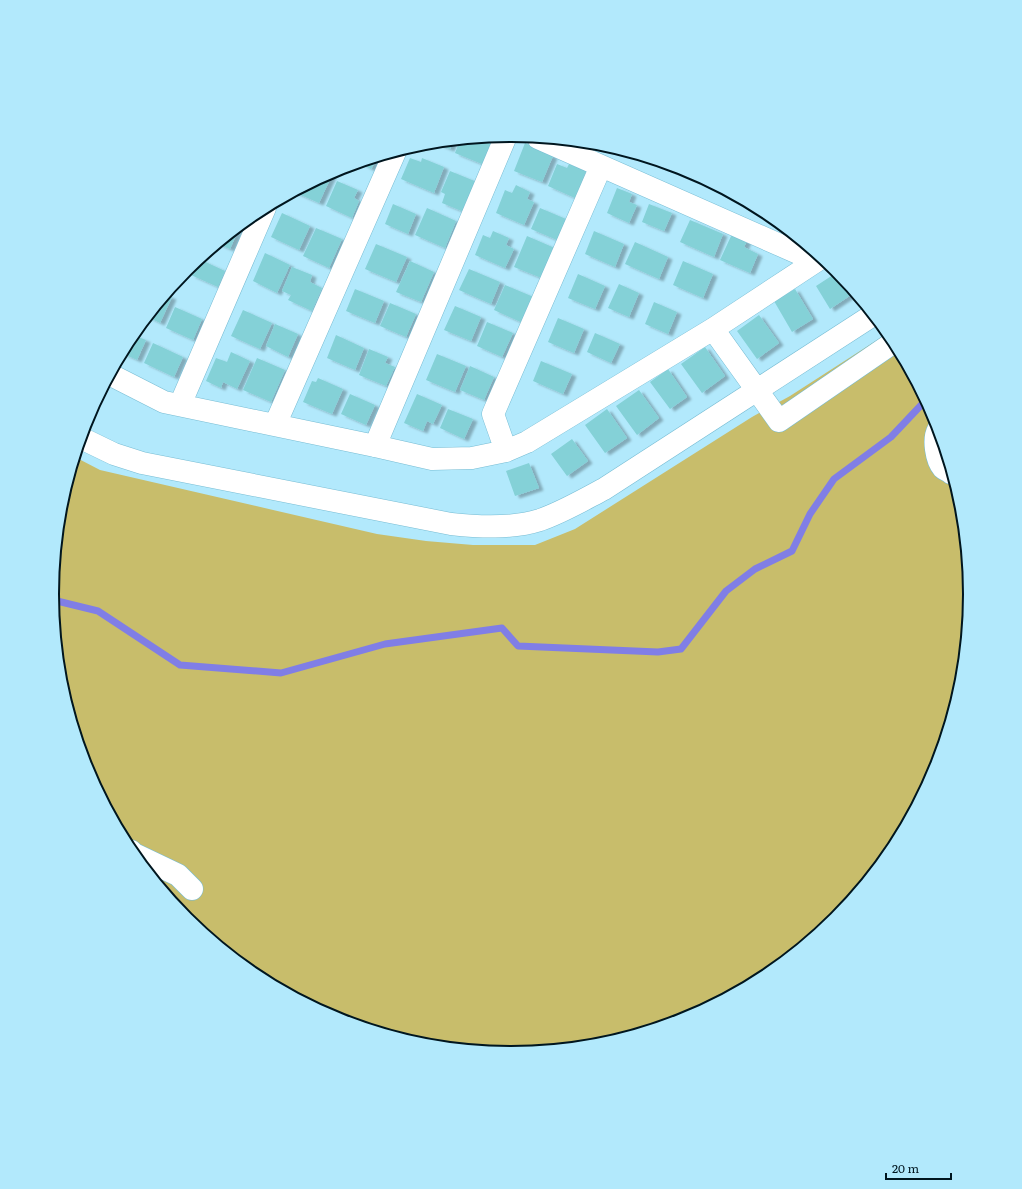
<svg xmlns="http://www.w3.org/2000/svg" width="1022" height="1189" viewBox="0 0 1022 1189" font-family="Literata,serif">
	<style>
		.green { fill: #c8bd6b }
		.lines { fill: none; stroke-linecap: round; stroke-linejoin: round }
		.stream { stroke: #807ee6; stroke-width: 7 }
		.building { fill: #84d1d7; filter: url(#shadow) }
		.minor-casing { stroke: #77bcd3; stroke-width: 23 }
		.minor { stroke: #fff; stroke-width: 22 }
		.rim { fill: none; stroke: #00161f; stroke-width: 2 }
	</style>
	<defs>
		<filter id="shadow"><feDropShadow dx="4.5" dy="2.5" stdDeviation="1" flood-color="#0004"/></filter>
	</defs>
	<rect width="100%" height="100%" fill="#b2e9fc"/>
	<!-- green -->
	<path class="green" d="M888,333L893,340L935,419L961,505L970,595L961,684L935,770L893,850L835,919L766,976L686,1019L600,1045L511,1053L421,1045L335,1018L256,976L186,919L129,849L87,770L61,684L52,594L61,505L75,457L100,470L377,534L426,541L473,545H535L575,529L752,417L790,396Z"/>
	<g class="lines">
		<!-- stream -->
		<path class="stream" d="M53,600L98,611L180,665L281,673L385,644L502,628L518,646L658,652L681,649L726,591L755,569L792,551L810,514L834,479L891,437L925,401"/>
	</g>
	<!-- building -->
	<path class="building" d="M479,139L491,144L482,164L455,153L460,140Z
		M453,141L450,149L435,143H438Z
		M525,143L553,156L542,182L514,171Z
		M378,158L371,169L360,163L368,160Z
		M410,158L421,162L422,158L444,167L434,193L401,179Z
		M557,164L567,168L569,164L586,171L575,198L548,186Z
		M450,171L477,182L464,212L442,203L445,194L441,192Z
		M329,174L332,175L319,203L294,192Z
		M337,181L358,190L354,198L359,201L352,218L326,206Z
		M516,185L530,192L527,199L534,202L524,225L496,213L505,190L512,193Z
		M617,188L632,194L629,202L637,205L629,223L607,213Z
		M393,204L416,214L408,234L385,224Z
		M649,204L672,213L664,231L642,222Z
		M427,208L456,221L445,248L415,235Z
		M540,208L566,219L557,240L531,229Z
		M282,213L310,226L299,250L271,237Z
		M690,220L723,234L714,257L680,242Z
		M240,226L230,249L218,244Z
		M316,228L342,239L329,268L303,256Z
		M493,231L509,238L506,245L514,249L505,268L475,255L483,235L490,238Z
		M594,231L624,244L615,267L585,254Z
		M732,234L747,241L744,247L758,254L750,273L720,260Z
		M527,236L557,249L544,279L514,267Z
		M635,242L668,257L659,279L625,264Z
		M376,244L407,257L396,282L365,269Z
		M265,253L290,265L277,293L253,281Z
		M199,259L225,271L218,287L191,275Z
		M410,261L434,272L421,302L396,292Z
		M683,261L713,274L703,298L673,285Z
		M292,267L312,275L310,282L322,288L312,311L288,300L291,295L282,291Z
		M469,269L500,282L491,304L459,290Z
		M836,273L851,295L830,309L816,286Z
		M578,274L605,286L595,309L568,298Z
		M619,284L639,293L629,317L608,308Z
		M505,285L536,298L525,324L494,310Z
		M355,289L384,301L375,323L346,311Z
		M795,289L813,319L792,332L774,301Z
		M166,295L172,297L160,323L148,317Z
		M654,302L677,312L668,334L645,324Z
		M390,303L416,314L406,337L380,326Z
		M455,306L481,317L471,341L444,330Z
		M175,307L202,319L193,340L166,328Z
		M243,310L272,323L260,349L231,336Z
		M759,315L779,343L757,359L737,331Z
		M558,318L584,329L574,353L548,342Z
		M487,322L513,333L502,357L477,346Z
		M275,324L298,334L288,357L266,346Z
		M595,333L620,344L611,363L587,352Z
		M133,335L146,340L137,360L122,353L129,339Z
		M336,335L364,348L355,370L327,358Z
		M153,343L183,357L174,377L144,363Z
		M705,347L725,376L702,393L681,364Z
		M369,349L388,357L385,363L395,367L386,386L359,375Z
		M231,352L250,361L237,389L223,382L221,388L206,381L216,358L227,362Z
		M437,354L466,366L455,392L426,380Z
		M257,358L285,370L271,402L243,390Z
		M541,361L572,374L563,394L533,381Z
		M470,366L494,377L484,400L460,390Z
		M668,369L687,397L670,409L650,382Z
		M318,378L343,389L332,414L303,402L312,381L316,382Z
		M639,390L659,418L637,435L616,406Z
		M350,394L375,405L366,425L341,414Z
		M417,394L442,405L433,424L427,421L423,431L404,423Z
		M448,409L473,419L464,439L440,428Z
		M607,409L627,438L605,453L585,425Z
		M572,439L588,461L567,476L551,454Z
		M529,463L539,488L515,496L506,471Z"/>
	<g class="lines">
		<defs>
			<path id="minor" d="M538,138L816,261
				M713,329L779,421L894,342
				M111,375L164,402L375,446L432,459L472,458L506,451L527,442L713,329L821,258
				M180,405L265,208
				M275,425L395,152
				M938,430C933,439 936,460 943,468C945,470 949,471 951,473
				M81,438L114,454L142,463L451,524C479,527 512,529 540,520C563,512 583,500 604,489L873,315
				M375,446L506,136
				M506,451L493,414L601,166
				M131,851L134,854L178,875L192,889"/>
		</defs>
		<!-- minor casing -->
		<use href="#minor" class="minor-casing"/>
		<!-- minor -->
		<use href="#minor" class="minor"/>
	</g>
	<!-- crop -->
	<path d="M0 0H1022V1189H0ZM59 594a452 452 0 1 1 904 0a452 452 0 1 1-904 0Z" fill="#b2e9fc" fill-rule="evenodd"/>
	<path class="rim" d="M59 594a452 452 0 1 1 904 0a452 452 0 1 1-904 0Z"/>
	<!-- scale -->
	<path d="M886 1173v6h65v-6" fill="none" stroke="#00161f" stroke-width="2"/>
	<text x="892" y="1173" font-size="12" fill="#00161f" stroke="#b2e9fc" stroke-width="3" paint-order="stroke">20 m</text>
</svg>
